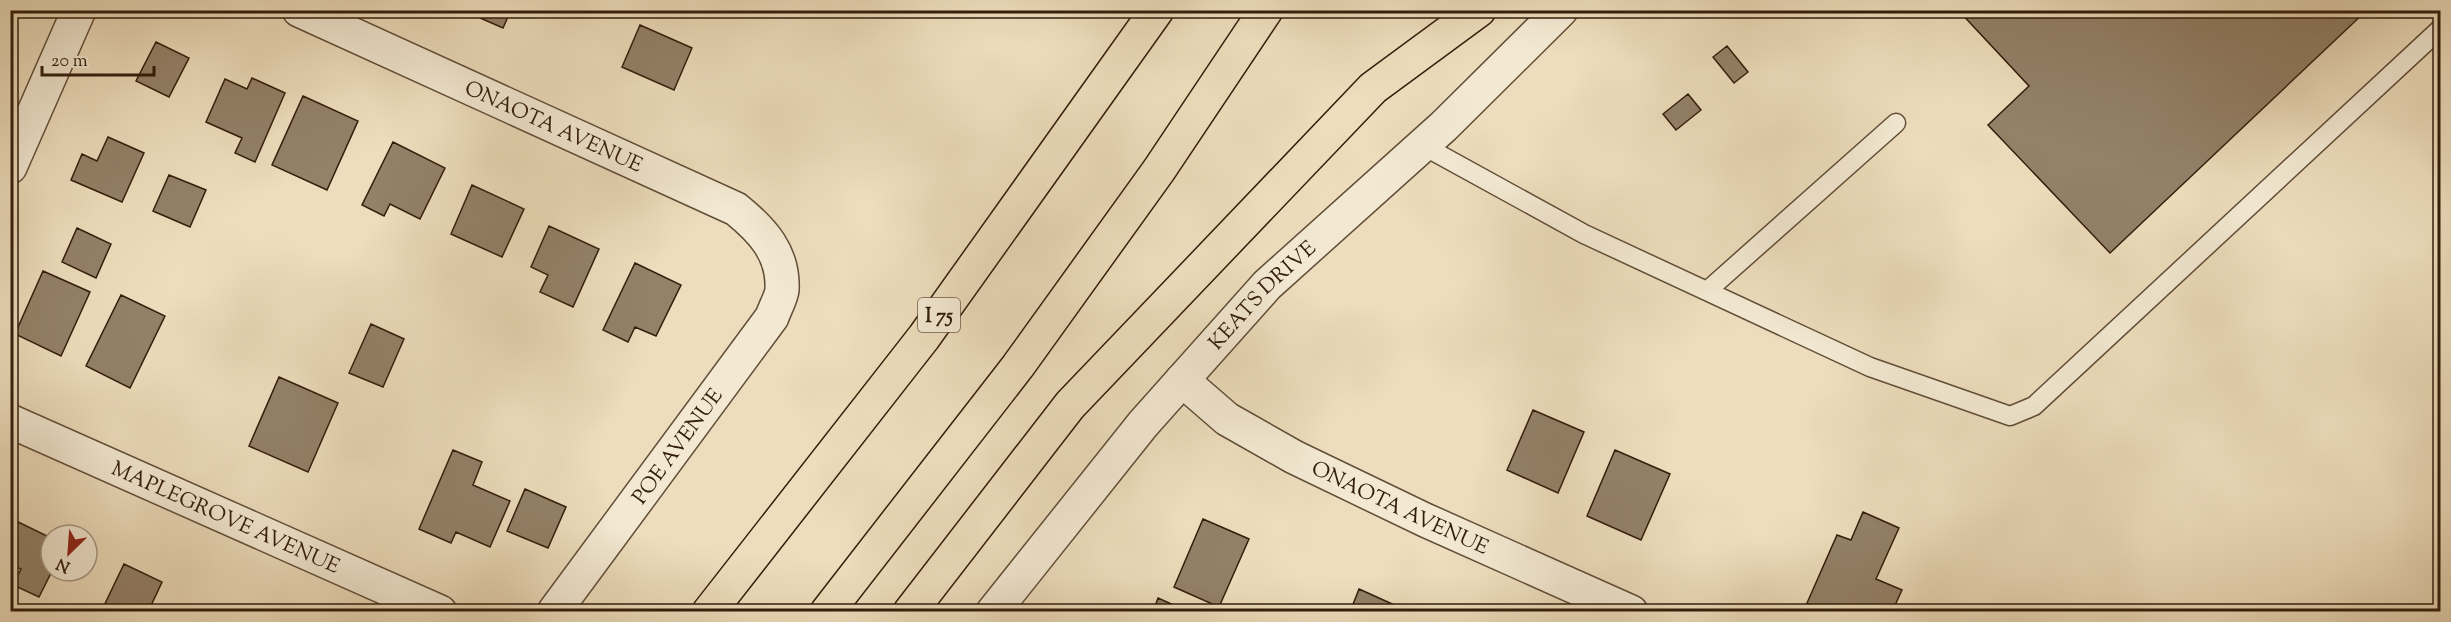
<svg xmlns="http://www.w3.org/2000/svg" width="2451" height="622" viewBox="0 0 2451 622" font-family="'Sorts Mill Goudy',serif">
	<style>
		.building { fill: #938168; stroke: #321d0c; stroke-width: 1.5 }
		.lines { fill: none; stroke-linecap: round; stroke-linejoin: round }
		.service-casing { stroke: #614d38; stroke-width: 21 }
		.minor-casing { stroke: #614d38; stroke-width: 36 }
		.tertiary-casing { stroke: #614d38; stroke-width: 36 }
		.motorway-casing { stroke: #321d0c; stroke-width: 36 }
		.service { stroke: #f3e9d3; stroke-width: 18 }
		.minor { stroke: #f3e9d3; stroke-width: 33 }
		.tertiary { stroke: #f3e9d3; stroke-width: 33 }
		.motorway { stroke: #edddbc; stroke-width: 33 }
		.labels { text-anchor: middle; stroke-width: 6; stroke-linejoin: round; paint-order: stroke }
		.shield { fill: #f3e9d3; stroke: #6c5a48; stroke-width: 1.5 }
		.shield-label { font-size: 20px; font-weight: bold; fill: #321d0c }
		.street-label { font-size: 21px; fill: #321d0c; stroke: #f3e9d3 }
	</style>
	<rect width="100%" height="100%" fill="#edddbc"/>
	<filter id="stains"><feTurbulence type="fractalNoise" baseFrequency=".00333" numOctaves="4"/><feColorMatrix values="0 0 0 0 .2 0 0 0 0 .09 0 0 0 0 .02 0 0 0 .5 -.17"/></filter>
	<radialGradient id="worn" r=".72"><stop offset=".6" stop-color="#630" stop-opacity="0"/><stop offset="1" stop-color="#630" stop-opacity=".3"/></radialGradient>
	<!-- building -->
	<path class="building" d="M462,10H511L503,28Z
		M1958,10H2367L2110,253L1988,125L2029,86Z
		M640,25L692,48L674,90L622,67Z
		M156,42L189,58L169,97L136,81Z
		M1727,46L1748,72L1734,83L1713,57Z
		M252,78L285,93L255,162L235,153L242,138L206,122L225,79L247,89Z
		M1688,94L1701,110L1676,130L1663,114Z
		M303,96L358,121L327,190L272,165Z
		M108,137L144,153L122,202L71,180L82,154L97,161Z
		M393,142L445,168L420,219L390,204L384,216L362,205Z
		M169,175L206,190L190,227L153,211Z
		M472,185L524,209L502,257L451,234Z
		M549,226L599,249L573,307L540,292L548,275L531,267Z
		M77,228L111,244L96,278L62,262Z
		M635,263L681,285L656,336L635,327L628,342L603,330Z
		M43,271L90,292L61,356L15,334Z
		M121,295L165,316L130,388L86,366Z
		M371,324L404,339L383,387L349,373Z
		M279,377L338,403L308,472L249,446Z
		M1533,410L1584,432L1558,493L1507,470Z
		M453,450L482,462L473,485L510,501L490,547L456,532L451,543L419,529Z
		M1615,450L1670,474L1641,540L1587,516Z
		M525,489L566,507L548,548L507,531Z
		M1863,512L1899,528L1876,579L1902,590L1892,612H1827L1807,603L1837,535L1851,540Z
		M10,518L51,538L52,571L39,597L13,585L21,569L10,564Z
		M1203,519L1249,539L1219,607L1174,587Z
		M124,564L162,582L148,612H101Z
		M1359,589L1410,612H1350Z
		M1158,598L1189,612H1153Z"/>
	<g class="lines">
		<defs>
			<path id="service" d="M1422,145L1584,234L1870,367L2010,416L2034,406L2440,29
				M1707,291L1896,123"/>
			<g id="minor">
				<path id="s1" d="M299,10L736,209C762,230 784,253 782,290C781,298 775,308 772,317L554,612"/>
				<path id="s2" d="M1182,380L1227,419L1294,457L1425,520L1631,612"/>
				<path id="s3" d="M10,421L440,612"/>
				<path id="s4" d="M993,612L1143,424L1267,285L1444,126L1561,10"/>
			</g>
			<path id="tertiary" d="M10,167L79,10"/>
			<path id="motorway" d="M709,612L924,337L1157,10
				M827,612L1018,366L1159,170L1266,10
				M910,612L1070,405L1373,88L1479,10"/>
		</defs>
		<!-- service casing -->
		<use href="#service" class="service-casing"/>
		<!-- minor casing -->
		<use href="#minor" class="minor-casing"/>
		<!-- tertiary casing -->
		<use href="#tertiary" class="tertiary-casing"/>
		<!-- motorway casing -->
		<use href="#motorway" class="motorway-casing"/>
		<!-- service -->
		<use href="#service" class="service"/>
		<!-- minor -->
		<use href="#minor" class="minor"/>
		<!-- tertiary -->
		<use href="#tertiary" class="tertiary"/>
		<!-- motorway -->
		<use href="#motorway" class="motorway"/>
	</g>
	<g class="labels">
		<!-- shield labels -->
		<rect class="shield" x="918" y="298" width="42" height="34" rx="4.5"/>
		<g class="shield-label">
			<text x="939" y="322">I 75</text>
		</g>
		<!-- street labels -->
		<g class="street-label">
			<text dy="7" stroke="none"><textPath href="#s1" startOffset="280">ONAOTA AVENUE</textPath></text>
			<text dy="7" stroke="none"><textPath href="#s4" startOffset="416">KEATS DRIVE</textPath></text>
			<text transform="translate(677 446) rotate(-54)" y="7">POE AVENUE</text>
			<text dy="7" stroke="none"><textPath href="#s2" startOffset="254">ONAOTA AVENUE</textPath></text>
			<text dy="7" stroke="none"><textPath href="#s3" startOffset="236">MAPLEGROVE AVENUE</textPath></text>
		</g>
	</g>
	<!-- margin -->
	<rect width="2451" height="622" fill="none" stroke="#edddbc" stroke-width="36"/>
	<rect x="12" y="12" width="2427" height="598" fill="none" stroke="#321d0c" stroke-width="3"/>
	<rect x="18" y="18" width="2415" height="586" fill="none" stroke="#321d0c" stroke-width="1.5"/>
	<!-- north arrow -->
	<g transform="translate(69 553) rotate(205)"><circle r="28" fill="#f3e9d3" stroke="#a69783" stroke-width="1.5"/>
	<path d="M0-4.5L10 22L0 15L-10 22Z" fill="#8f2418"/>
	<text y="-9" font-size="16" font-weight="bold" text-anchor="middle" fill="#321d0c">N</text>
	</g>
	<!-- scale -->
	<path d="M42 66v9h112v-9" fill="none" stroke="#321d0c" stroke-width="3"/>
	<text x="51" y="66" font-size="18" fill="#321d0c" stroke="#f3e9d3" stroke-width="4.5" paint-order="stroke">20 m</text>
	<rect width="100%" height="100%" filter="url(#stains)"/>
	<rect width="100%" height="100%" fill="url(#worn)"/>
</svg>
